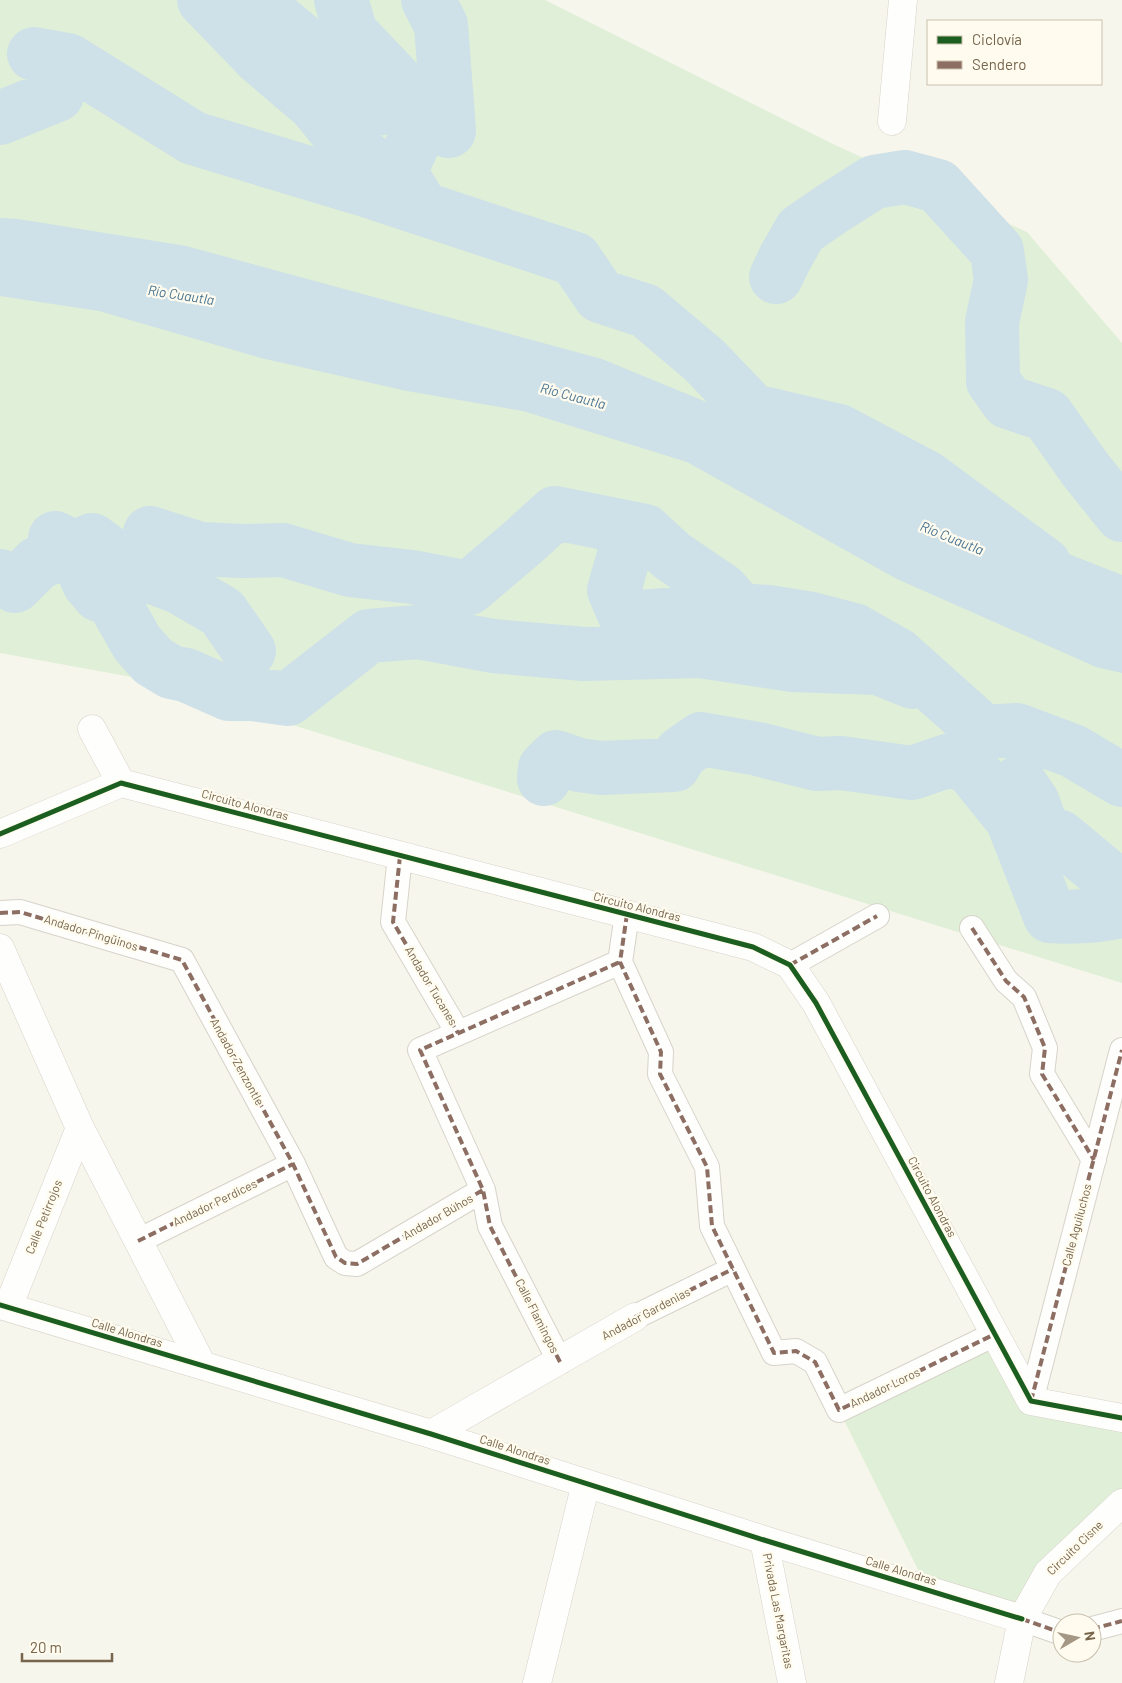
<svg xmlns="http://www.w3.org/2000/svg" width="1122" height="1683" viewBox="0 0 1122 1683" font-family="Barlow,sans-serif">
	<style>
		.green { fill: #e0efd7 }
		.water { fill: #cee0e8 }
		.lines { fill: none; stroke-linecap: round; stroke-linejoin: round }
		.river { stroke: #cee0e8; stroke-width: 54 }
		.pedestrian-casing { stroke: #d7d3ca; stroke-width: 26 }
		.minor-casing { stroke: #d7d3ca; stroke-width: 29 }
		.pedestrian { stroke: #fefefc; stroke-width: 24 }
		.minor { stroke: #fefefc; stroke-width: 28 }
		.quiet { stroke: #8d6e63; stroke-width: 4; stroke-dasharray: 8 4; stroke-linecap: butt }
		.cycleway-casing { stroke: #fffcef; stroke-width: 8 }
		.cycleway { stroke: #1b5e20; stroke-width: 5 }
		.labels { text-anchor: middle; stroke-width: 4.5; stroke-linejoin: round; paint-order: stroke }
		.street-label { font-size: 12px; fill: #77654c; stroke: #fffcef }
		.water-label { font-size: 14px; font-style: italic; fill: #497491; stroke: #fffcef }
	</style>
	<rect width="100%" height="100%" fill="#f7f6ec"/>
	<!-- green -->
	<path class="green" d="M0,0H545L835,145L1027,232L1122,343V983L148,680L0,653Z
		M995,1334L1031,1401L1122,1418V1503L1022,1619L928,1590L839,1410Z"/>
	<!-- water -->
	<path class="water" d="M0,218L18,219L186,246L602,359L774,430L957,510L1122,575V673L1096,667L897,579L687,462L523,411L407,391L261,358L99,311L0,296Z"/>
	<g class="lines">
		<!-- river -->
		<path class="river" d="M204,0L260,58L315,105L345,142L384,172H400
			M341,0L351,33L427,113L400,172L419,203
			M428,0L441,25L449,131
			M267,11L364,93L378,109
			M34,54L68,60L193,138L375,193L575,259L600,296L646,311L704,360L753,411L839,431L926,477L1044,564
			M0,118L57,95
			M776,277L785,258L801,230L833,208L874,182L905,177L938,186L997,251L1001,280L992,322L993,381L1008,402L1047,415L1085,469L1122,515
			M619,526L625,552L614,590L626,618L680,614L719,609L761,621
			M150,533L200,549L242,551L283,550L350,570L412,577L469,588L522,543L555,513L645,531L672,556L722,590L739,610L768,612L812,619L854,630L898,655L984,732L1017,730L1073,751L1122,780
			M55,538L74,548L89,583L99,595L112,599L137,643L153,661L171,672L186,675L229,694H252L288,699L369,636L418,632L493,646L584,654L700,651L793,665L878,668L913,682
			M0,576L15,586L38,563L92,540L131,569L179,587L222,612L249,651
			M544,779L545,768L556,757L579,765L600,768L674,765L681,753L701,739L758,749L817,764L841,763L912,773L950,760L970,767L1012,819L1050,916C1075,918 1098,916 1122,911
			M1019,782L1033,803L1043,831L1060,837L1108,877L1122,881"/>
		<defs>
			<path id="pedestrian" d="M400,856L393,922L458,1033
				M0,913L20,912L182,960L293,1164L336,1257L345,1263L357,1264L483,1190
				M627,914L620,962L661,1052L660,1074L707,1167L712,1226L774,1353L796,1351L815,1362L839,1410L995,1334
				M972,928L1006,981L1024,997L1045,1048L1042,1074L1094,1160
				M790,965L877,916
				M138,1241L293,1164
				M635,1317L733,1269
				M560,1362L490,1226L483,1190L420,1050L620,962
				M1031,1401L1122,1050
				M1022,1619L1062,1633
				M1092,1629L1122,1621"/>
			<path id="minor" d="M892,121L903,0
				M92,729L121,783
				M0,834L121,783L753,947L790,965L816,1003L1031,1401L1122,1418
				M0,948L80,1128L202,1365
				M0,1305L431,1434L764,1540L1022,1619
				M8,1307L80,1128
				M431,1434L635,1317
				M764,1540L792,1683
				M537,1683L586,1483
				M1009,1683L1022,1619L1048,1573L1122,1503"/>
		</defs>
		<!-- pedestrian casing -->
		<use href="#pedestrian" class="pedestrian-casing"/>
		<!-- minor casing -->
		<use href="#minor" class="minor-casing"/>
		<!-- pedestrian -->
		<use href="#pedestrian" class="pedestrian"/>
		<!-- minor -->
		<use href="#minor" class="minor"/>
		<!-- quiet -->
		<path class="quiet" d="M400,856L393,922L458,1033
			M0,913L20,912L182,960L293,1164L336,1257L345,1263L357,1264L483,1190
			M627,914L620,962L661,1052L660,1074L707,1167L712,1226L774,1353L796,1351L815,1362L839,1410L995,1334
			M972,928L1006,981L1024,997L1045,1048L1042,1074L1094,1160
			M790,965L877,916
			M138,1241L293,1164
			M635,1317L733,1269
			M560,1362L490,1226L483,1190L420,1050L620,962
			M1031,1401L1122,1050
			M1022,1619L1062,1633
			M1092,1629L1122,1621"/>
		<defs>
			<path id="cycleway" d="M0,834L121,783L753,947L790,965L816,1003L1031,1401L1122,1418
				M0,1305L431,1434L764,1540L1022,1619"/>
		</defs>
		<!-- cycleway casing -->
		<use href="#cycleway" class="cycleway-casing"/>
		<!-- cycleway -->
		<use href="#cycleway" class="cycleway"/>
	</g>
	<g class="labels">
		<!-- street labels -->
		<g class="street-label">
			<text transform="translate(245 805) rotate(15)" y="4">Circuito Alondras</text>
			<text transform="translate(637 907) rotate(14)" y="4">Circuito Alondras</text>
			<text transform="translate(91 933) rotate(17)" y="4">Andador Pingüinos</text>
			<text transform="translate(431 986) rotate(59)" y="4">Andador Tucanes</text>
			<text transform="translate(237 1062) rotate(61)" y="4">Andador Zenzontle</text>
			<text transform="translate(932 1197) rotate(62)" y="4">Circuito Alondras</text>
			<text transform="translate(215 1203) rotate(-26)" y="4">Andador Perdices</text>
			<text transform="translate(44 1217) rotate(-68)" y="4">Calle Petirrojos</text>
			<text transform="translate(438 1217) rotate(-30)" y="4">Andador Búhos</text>
			<text transform="translate(1077 1225) rotate(-75)" y="4">Calle Aguiluchos</text>
			<text transform="translate(646 1314) rotate(-28)" y="4">Andador Gardenias</text>
			<text transform="translate(537 1316) rotate(63)" y="4">Calle Flamingos</text>
			<text transform="translate(127 1333) rotate(17)" y="4">Calle Alondras</text>
			<text transform="translate(885 1388) rotate(-26)" y="4">Andador Loros</text>
			<text transform="translate(515 1450) rotate(18)" y="4">Calle Alondras</text>
			<text transform="translate(1075 1548) rotate(-44)" y="4">Circuito Cisne</text>
			<text transform="translate(901 1571) rotate(17)" y="4">Calle Alondras</text>
			<text transform="translate(778 1611) rotate(79)" y="4">Privada Las Margaritas</text>
		</g>
		<!-- water labels -->
		<g class="water-label">
			<text transform="translate(181 295) rotate(9)" y="5">Río Cuautla</text>
			<text transform="translate(573 396) rotate(15)" y="5">Río Cuautla</text>
			<text transform="translate(952 538) rotate(22)" y="5">Río Cuautla</text>
		</g>
	</g>
	<!-- legend -->
	<rect x="927" y="20" width="175" height="65" fill="#fffcef" stroke="#c9c0ae"/>
	<rect x="937" y="36" width="25" height="8" fill="#1b5e20" stroke="#c9c0ae"/>
	<text x="972" y="45" font-size="15" fill="#77654c">Ciclovía</text>
	<rect x="937" y="61" width="25" height="8" fill="#8d6e63" stroke="#c9c0ae"/>
	<text x="972" y="70" font-size="15" fill="#77654c">Sendero</text>
	<!-- north arrow -->
	<g transform="translate(1077 1638) rotate(81)"><circle r="24" fill="#fffcef" stroke="#c9c0ae"/>
	<path d="M0-4L9 19L0 12L-9 19Z" fill="#a49884"/>
	<text y="-8" font-size="14" font-weight="bold" text-anchor="middle" fill="#77654c">N</text>
	</g>
	<!-- scale -->
	<path d="M22 1653v8h90v-8" fill="none" stroke="#77654c" stroke-width="2.5"/>
	<text x="30" y="1653" font-size="15" fill="#77654c" stroke="#fffcef" stroke-width="4" paint-order="stroke">20 m</text>
</svg>
